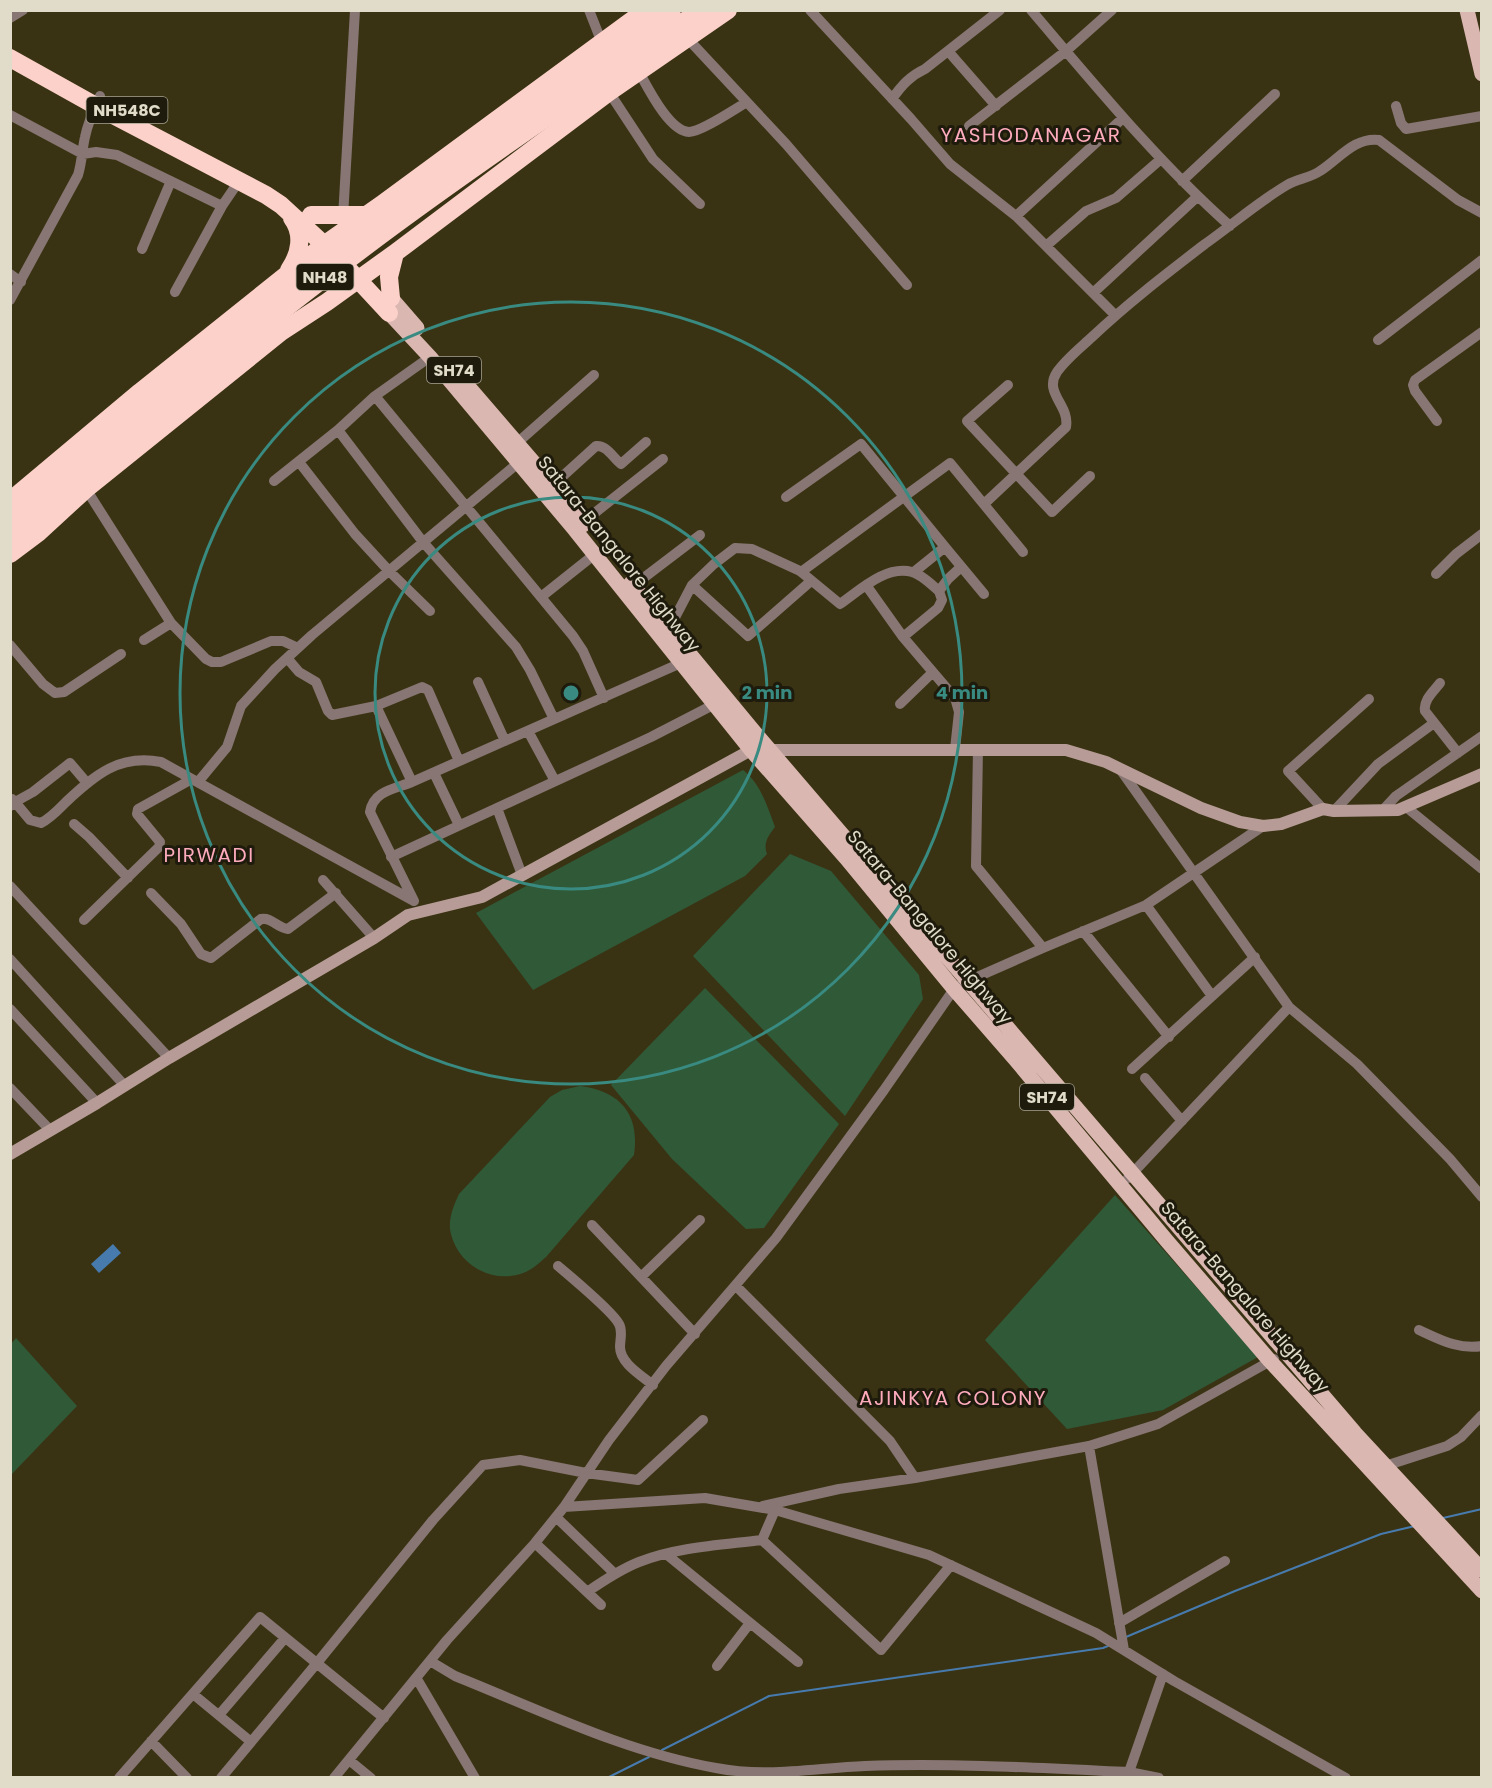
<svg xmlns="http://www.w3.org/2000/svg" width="1492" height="1788" viewBox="0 0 1492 1788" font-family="Poppins,sans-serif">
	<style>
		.green { fill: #305938 }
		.water { fill: #477bae }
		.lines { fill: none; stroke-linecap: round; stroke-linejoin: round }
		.stream { stroke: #477bae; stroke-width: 2 }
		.street { stroke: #877673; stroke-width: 10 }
		.secondary { stroke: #b69b96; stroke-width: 12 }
		.primary { stroke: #dbb7b2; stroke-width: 15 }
		.highway { stroke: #fcd1ca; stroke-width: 18 }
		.highway-bridge { stroke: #fcd1ca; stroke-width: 18 }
		.ring { fill: none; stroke: #398a80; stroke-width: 3 }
		.labels { text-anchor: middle; stroke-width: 6; stroke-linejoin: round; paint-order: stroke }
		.shield { fill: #1e1b0d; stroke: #a6a291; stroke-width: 1.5 }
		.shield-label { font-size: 16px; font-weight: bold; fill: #e0dcc9 }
		.street-label { font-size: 18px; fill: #e0dcc9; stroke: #1e1b0d }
		.neighbourhood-label { font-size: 20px; letter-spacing: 1.5px; fill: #feabbd; stroke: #1e1b0d }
		.centre { fill: #398a80; stroke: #1e1b0d; stroke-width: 3 }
		.ring-label { font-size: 18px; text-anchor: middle; font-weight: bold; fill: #398a80; stroke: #1e1b0d; stroke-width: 6; stroke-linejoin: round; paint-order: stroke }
	</style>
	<rect width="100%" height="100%" fill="#3a3313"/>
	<!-- green -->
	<path class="green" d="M743,770C761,784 767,806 775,827C768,836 763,843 767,854L745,876L533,990L476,913Z
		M790,854L831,871L919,975L923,999L845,1116L693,956Z
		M705,988L839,1124L764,1228L746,1229L672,1159L611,1085Z
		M580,1086C620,1091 640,1114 634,1155L546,1257C539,1263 532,1270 523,1273C491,1285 455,1263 450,1229C449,1216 454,1205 459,1194L550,1097L562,1090Z
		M1115,1195L1258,1357L1163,1410L1067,1429L985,1340Z
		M16,1338L77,1406L11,1475L10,1345Z"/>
	<!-- water -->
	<path class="water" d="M113,1244L121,1253L99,1273L91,1264Z"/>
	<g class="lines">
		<!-- stream -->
		<path class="stream" d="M1443,1518L1482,1509
			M1126,1637L1235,1591L1381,1534L1415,1526
			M662,1750L769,1696L1103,1648L1108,1646
			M607,1778L649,1757"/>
		<!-- street -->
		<path class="street" d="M589,10L602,43
			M810,10L911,119L950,164L1016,216L1115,315
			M1031,10C1095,85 1157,161 1230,226
			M10,18L23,10
			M688,39L786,144L907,285
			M948,51L996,106
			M639,72C648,88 669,131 689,132C701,132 735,109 747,102
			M609,92L653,159L700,204
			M892,99C902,85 910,76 925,69L1000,10
			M1396,106L1401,123L1406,129L1482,116
			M10,115L83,154L96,152L117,155L222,206
			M969,126L1066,51L1112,10
			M1182,181L1275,94
			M1016,216L1123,118
			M343,217L355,10
			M1046,246L1086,211L1116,198L1161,159
			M142,249L171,181
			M10,274L21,282
			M175,292L222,206L239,181
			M1093,293L1197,197
			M10,300L78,175C82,162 82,150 85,137C88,122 94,109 100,96
			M1378,340L1482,260
			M1008,385L967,421L1052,512L1090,476
			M375,396L573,636L583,651L604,698
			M1437,421L1415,391L1413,385L1415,380L1482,332
			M338,430L423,542L516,647L530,670L554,719
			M517,443L594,375
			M299,462L355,534L389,571L430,611
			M274,481L338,430L375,396L430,357
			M553,485L596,446C607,445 613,458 621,464L646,442
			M86,489L171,623L206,659L212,662H221L271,641H283L298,648
			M786,497L861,444L945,547L914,572
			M984,504L1066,427C1070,405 1043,393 1057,372C1066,359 1080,348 1092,337C1128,303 1166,274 1205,244C1232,225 1258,202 1287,185C1297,179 1310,178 1320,171C1339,159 1354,137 1379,140L1458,200L1482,213
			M582,523L663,459
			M945,547L984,594
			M801,572L950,463L1023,552
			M1436,574L1456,554L1482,534
			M692,585L748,636L811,581
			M866,585L903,637L955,698L959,712L955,749
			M633,586L700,535
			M541,597L595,554
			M669,629L692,585L714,564L735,548L752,549L800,571L840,604C860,590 886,565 912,572C921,574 932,585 939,591
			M903,637L938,608L942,600L939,591L948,579L961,567
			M144,640L171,623
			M10,645L43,684L55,693L64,692L121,654
			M287,658L299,672L316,682L328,711L332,715L376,706L422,687L428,690L459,761
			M478,682L505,741
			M1440,683C1434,691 1423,700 1425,711L1458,753
			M900,704L932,673
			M376,706L412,782
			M528,731L555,781
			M978,749L976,866L1043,948
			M1120,769L1289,1007L1357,1064L1450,1159L1482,1197
			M434,773L459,825
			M198,782L227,747L241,706L275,669L312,635L523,459
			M12,799L15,802L33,792L70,763L87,783
			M10,806L15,802L30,820L41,823C51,818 59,809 66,802C95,775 119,754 161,762L414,901
			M1406,807L1482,869
			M497,808L522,875
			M1323,809L1288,771L1369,699
			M1383,810L1396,796L1482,736
			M1334,811L1378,764L1434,723
			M74,824L89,837L128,878
			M391,857L651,737L713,705
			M323,880L374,938
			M10,886L169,1058
			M151,893L181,924L201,954L211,958L261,919C272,917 277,928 288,929L336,893
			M414,901L370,812C373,791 394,789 412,782L681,663
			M1146,905L1212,996
			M84,920L159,847L160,842L137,814L138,809L192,779
			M1083,931L1169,1037
			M10,959L125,1086
			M10,1009L97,1103
			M1132,1069L1255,957
			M1145,1078L1182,1121
			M10,1088L50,1130
			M1128,1178L1289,1007
			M592,1225L695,1334
			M558,1266C571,1277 613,1312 619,1324C623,1331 620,1339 620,1347C620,1363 641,1375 653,1385
			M641,1277L700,1220
			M736,1286L890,1441L915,1478
			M1419,1330C1439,1339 1458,1350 1482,1346
			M1089,1446L1124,1650
			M1385,1466L1447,1446L1461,1437L1482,1415
			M763,1506L839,1489L915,1478L1089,1446L1158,1424L1274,1359
			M564,1507L609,1440L666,1366L776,1238L884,1090L954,989L968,981L1043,948L1146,905L1263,826
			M556,1517L615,1574
			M762,1540L881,1650L951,1565
			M535,1543L601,1605
			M666,1554L798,1662
			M587,1592C603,1581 621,1569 639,1562C677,1547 722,1545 762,1540L775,1510
			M1119,1623L1225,1561
			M430,1661L455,1676C540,1710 625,1752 716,1768C766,1778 815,1768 865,1766C953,1763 1041,1768 1129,1772L1128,1778
			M717,1666L750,1623
			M417,1679L475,1778
			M193,1694L250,1741
			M219,1715L285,1638
			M151,1741L187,1778
			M349,1760L371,1778
			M119,1778L260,1617L384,1718
			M221,1778L317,1663L433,1520L483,1465L520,1460L586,1473L638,1480L703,1420
			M334,1778L447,1640L535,1543L564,1507L705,1498L775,1510L929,1555L1096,1633L1174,1681L1346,1778
			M1159,1778L1129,1772L1163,1674"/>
		<!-- secondary -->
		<path class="secondary" d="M10,1154L97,1103L169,1058L374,938L408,915L482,897L751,750H1066L1106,762L1201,808L1240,822L1263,826L1281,824L1323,809L1334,811L1398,810L1482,774"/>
		<!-- primary -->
		<path class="primary" d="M1467,10L1482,74
			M391,298L417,328
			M389,313L430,357L575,530L751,750L846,858L954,989L1015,1059L1167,1241L1270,1361L1482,1591
			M466,384L553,485L583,525
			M631,583L756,734L1355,1433L1482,1570"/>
		<!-- highway -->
		<path class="highway" d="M648,28L672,10
			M656,41L701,10
			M10,58L96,106L266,195L281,205L331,251
			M311,215H365
			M289,270C300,254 304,234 292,218
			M350,271L389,313
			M391,298L389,277L395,253
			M10,501L140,392L325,244L382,204L646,10
			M10,554L38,533L86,489L281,332L327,302L395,253L609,92L728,10"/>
		<!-- highway-bridge -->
		<path class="highway-bridge" d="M10,516C134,411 257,306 388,211C473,148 561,89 648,28
			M10,535C137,428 263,322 396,224C481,161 570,102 656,41"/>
	</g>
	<!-- distance rings -->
	<g class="ring">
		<circle cx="571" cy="693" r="196"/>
		<circle cx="571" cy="693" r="391"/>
	</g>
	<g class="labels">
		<!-- shield labels -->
		<g class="shield">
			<rect x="86.5" y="97" width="81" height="26" rx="4.5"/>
			<rect x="296.5" y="264" width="57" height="26" rx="4.5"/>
			<rect x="427" y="357" width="54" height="26" rx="4.5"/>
			<rect x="1020" y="1084" width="54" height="26" rx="4.5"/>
		</g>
		<g class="shield-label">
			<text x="127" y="116">NH548C</text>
			<text x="325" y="283">NH48</text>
			<text x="454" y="376">SH74</text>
			<text x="1047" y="1103">SH74</text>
		</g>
		<!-- street labels -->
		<g class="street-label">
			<text transform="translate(619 554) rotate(51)" y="6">Satara-Bangalore Highway</text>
			<text transform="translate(930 927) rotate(50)" y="6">Satara-Bangalore Highway</text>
			<text transform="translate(1245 1297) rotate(49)" y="6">Satara-Bangalore Highway</text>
		</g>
		<!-- neighbourhood labels -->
		<g class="neighbourhood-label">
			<text x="1031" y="142">YASHODANAGAR</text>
			<text x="209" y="862">PIRWADI</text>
			<text x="953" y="1405">AJINKYA COLONY</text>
		</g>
	</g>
	<circle cx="571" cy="693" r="9" class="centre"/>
	<g class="ring-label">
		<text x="767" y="699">2 min</text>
		<text x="962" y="699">4 min</text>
	</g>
	<!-- border -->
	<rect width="1492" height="1788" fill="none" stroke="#e0dcc9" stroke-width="24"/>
</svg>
